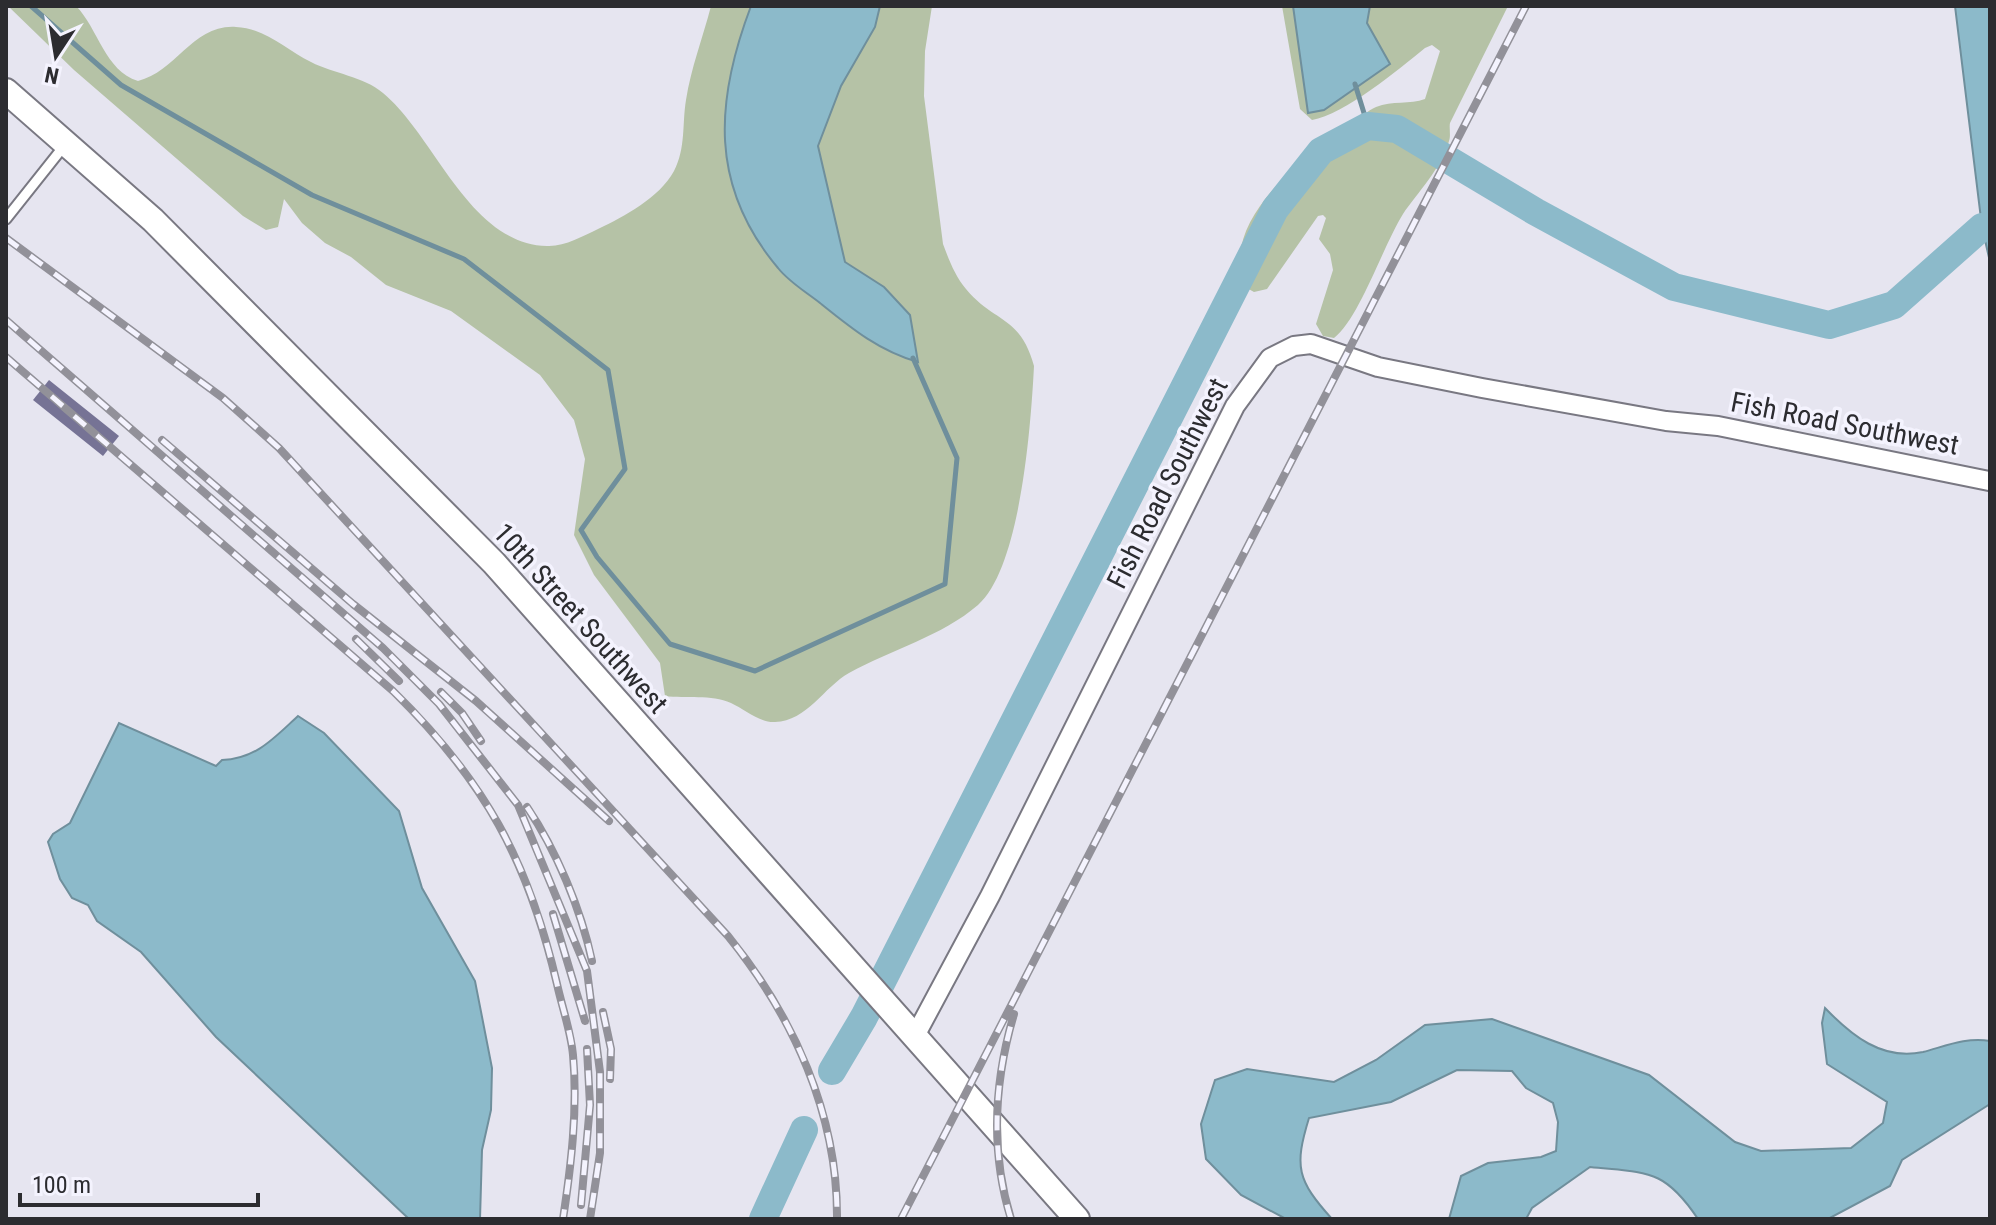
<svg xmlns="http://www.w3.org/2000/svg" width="1996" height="1225" viewBox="0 0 1996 1225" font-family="'Roboto Condensed',sans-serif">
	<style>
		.green { fill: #b5c2a6 }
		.water { fill: #8cbaca; stroke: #6f8f9c; stroke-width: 2 }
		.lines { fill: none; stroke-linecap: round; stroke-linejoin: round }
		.stream { stroke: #6f8f9c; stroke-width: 5 }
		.river { stroke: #8cbaca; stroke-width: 28 }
		.building { fill: #767395 }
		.service-casing { stroke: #797882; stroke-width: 13 }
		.minor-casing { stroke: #797882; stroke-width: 22 }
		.secondary-casing { stroke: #797882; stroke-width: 28 }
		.service { stroke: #fff; stroke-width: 9 }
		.minor { stroke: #fff; stroke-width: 18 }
		.secondary { stroke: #fff; stroke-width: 24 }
		.rail-casing { stroke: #929199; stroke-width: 8 }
		.rail { stroke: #f4f3fe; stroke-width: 5; stroke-dasharray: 15; stroke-linecap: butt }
		.labels { text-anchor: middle; stroke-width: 7; stroke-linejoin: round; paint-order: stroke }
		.street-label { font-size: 28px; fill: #2c2c30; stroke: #f4f3fe }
	</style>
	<rect width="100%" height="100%" fill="#e6e5f0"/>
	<!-- green -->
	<path class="green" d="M8,6H76C98,28 105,71 138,81C176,72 193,24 236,27C265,28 286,50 311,62C334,74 363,76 383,93C435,136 469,244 547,246C564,247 583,236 598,229C625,216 659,198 674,171C686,148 682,124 686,100C691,68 703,37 711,6H932L925,51L924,96L943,244C949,260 955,276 966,289C994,323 1020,315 1034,366C1031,423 1021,567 978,605C942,636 891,650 849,673C824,687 807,721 775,722C760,723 744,709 731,703C711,694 686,699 665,696L660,663L594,575L574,535L585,459L574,420L540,375L451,311L386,285L351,257L325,243L302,223L284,199L278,227L266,230L243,216L74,70Z
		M1282,6H1508L1450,123C1449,128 1451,136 1449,141C1441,169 1418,192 1403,214C1383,246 1359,319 1334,338L1323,336L1316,324L1333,270L1330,254L1319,239L1326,218L1323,215L1318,216L1267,289L1254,292L1245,287C1218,221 1303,157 1351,124C1359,119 1368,110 1376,107C1392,100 1410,105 1425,99L1440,51L1432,45L1425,48C1399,69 1344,115 1312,120L1300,109Z"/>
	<!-- water -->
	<path class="water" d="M751,6H880L875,27L841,86L818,146L845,262L884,287L910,315L918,362C879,351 851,328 820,303C806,292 789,282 778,268C709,186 715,101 751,6Z
		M1293,6H1370L1367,23L1390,64L1324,110L1308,113Z
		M1955,6H1990V262L1982,227Z
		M298,716L324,733L399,811L422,888L475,981L492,1068L491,1110L482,1150L480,1219H409L216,1037L141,952L97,921L88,905L72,898L60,879L48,842L53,834L70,823L119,723L216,766L222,760C256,759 274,738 298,716Z
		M1825,1008C1851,1035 1882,1061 1923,1052C1946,1046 1966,1037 1990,1041V1104L1902,1160L1890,1186L1828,1219H1698C1664,1168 1647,1173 1590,1167L1532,1208L1526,1219H1449L1461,1176L1488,1163L1541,1157L1556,1151L1558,1122L1553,1103L1526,1088L1512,1071L1457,1070L1391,1102L1309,1118C1294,1167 1297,1180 1332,1219H1286L1241,1195L1206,1159L1201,1124L1215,1080L1247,1069L1334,1082L1376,1060L1425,1025L1492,1019L1649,1075L1735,1142L1761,1151L1851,1148L1883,1123L1887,1102L1827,1064L1822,1023Z"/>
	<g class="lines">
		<!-- stream -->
		<path class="stream" d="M31,6L121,85L312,195L464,259L608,370L625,469L581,530L597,557L670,644L755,671L945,584L957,458L913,358
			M1355,84L1368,126"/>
		<!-- river -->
		<path class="river" d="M832,1071L864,1017L1275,209L1321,151L1368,126L1397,129L1536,212L1674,287L1829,325L1894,305L1982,227
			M763,1219L804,1130"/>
	</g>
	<!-- building -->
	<path class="building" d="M49,380L119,436L103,456L33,400Z"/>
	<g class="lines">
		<defs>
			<path id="service" d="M6,219L64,146"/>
			<path id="minor" d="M915,1036L990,896L1235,406L1270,358L1294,346L1311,344L1378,367L1482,388L1666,421L1718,426L1989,481"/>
			<path id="secondary" d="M6,91L153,220L494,563L1077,1219"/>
		</defs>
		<!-- service casing -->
		<use href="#service" class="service-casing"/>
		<!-- minor casing -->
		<use href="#minor" class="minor-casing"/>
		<!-- secondary casing -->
		<use href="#secondary" class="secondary-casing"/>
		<!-- service -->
		<use href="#service" class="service"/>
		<!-- minor -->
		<use href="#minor" class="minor"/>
		<!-- secondary -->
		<use href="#secondary" class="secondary"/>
		<defs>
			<path id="rail" d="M6,238L223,398L279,448L728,936C793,1016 838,1114 837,1219
				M6,320L383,648L439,704L518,805L587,971L600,1072V1153L590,1219
				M6,357L393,691C485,781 528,860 557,984C562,1007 571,1032 573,1055C578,1109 571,1166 563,1219
				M162,440L353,604L476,701L609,821
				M356,639L399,681
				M441,692L462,713L481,741
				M527,807C556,850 581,909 592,961
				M553,914L585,1021
				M603,1012L611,1049L610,1079
				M581,1205L590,1105L587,1049
				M901,1219L1526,6
				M1011,1219C990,1151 994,1082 1014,1014"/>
		</defs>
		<!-- rail casing -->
		<use href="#rail" class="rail-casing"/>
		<!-- rail -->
		<use href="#rail" class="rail"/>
	</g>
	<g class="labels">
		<!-- street labels -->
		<g class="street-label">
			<text transform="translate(1845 423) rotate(11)" y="10">Fish Road Southwest</text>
			<text transform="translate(1167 483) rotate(-63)" y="10">Fish Road Southwest</text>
			<text transform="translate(581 618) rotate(48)" y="10">10th Street Southwest</text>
		</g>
	</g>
	<!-- border -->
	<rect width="1996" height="1225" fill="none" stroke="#2c2c30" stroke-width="16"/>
	<!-- north arrow -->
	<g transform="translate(56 56) rotate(192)" stroke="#f4f3fe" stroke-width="6" paint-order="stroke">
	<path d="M0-6L14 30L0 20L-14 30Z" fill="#2c2c30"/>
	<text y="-12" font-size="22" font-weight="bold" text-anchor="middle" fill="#2c2c30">N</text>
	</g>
	<!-- scale -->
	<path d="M20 1193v12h238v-12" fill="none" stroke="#2c2c30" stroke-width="4"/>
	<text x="32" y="1193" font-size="24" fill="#2c2c30" stroke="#f4f3fe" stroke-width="6" paint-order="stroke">100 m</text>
</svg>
